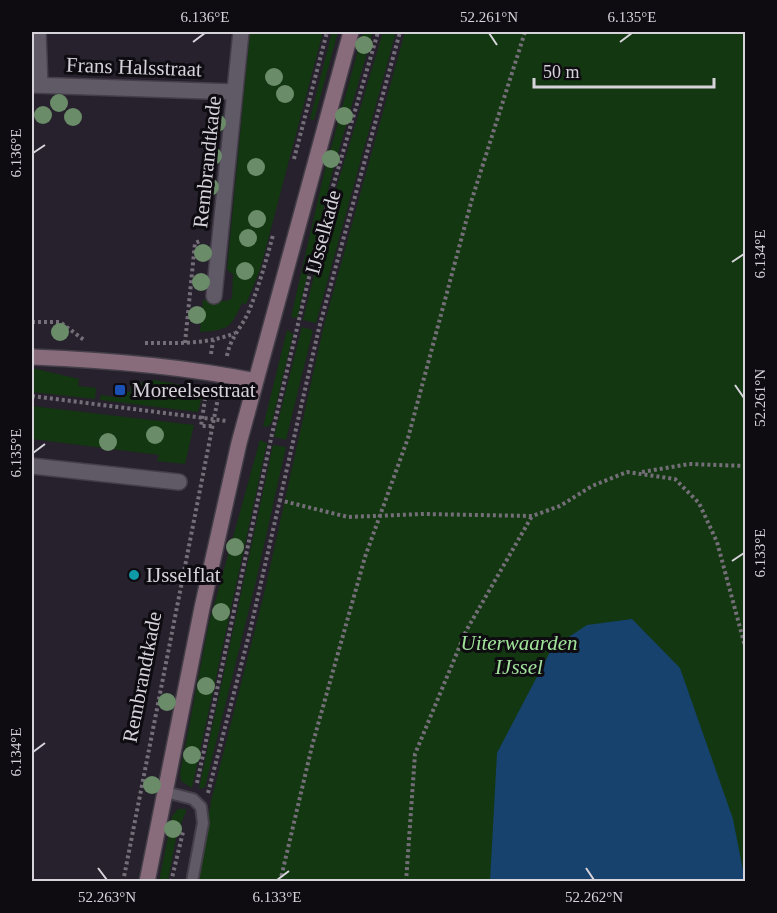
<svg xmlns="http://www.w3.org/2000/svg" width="777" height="913" viewBox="0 0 777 913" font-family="'Times New Roman',serif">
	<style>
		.green { fill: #133710 }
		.water { fill: #16426d }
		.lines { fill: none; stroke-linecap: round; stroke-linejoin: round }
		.lane-casing { stroke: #433e48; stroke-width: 14 }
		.street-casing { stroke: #433e48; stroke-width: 18 }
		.secondary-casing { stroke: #433e48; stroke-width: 18 }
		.path { stroke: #736e78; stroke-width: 4; stroke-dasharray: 3 3; stroke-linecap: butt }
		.lane { stroke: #605a67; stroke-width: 10 }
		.street { stroke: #605a67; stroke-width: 15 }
		.secondary { stroke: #886c7b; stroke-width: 15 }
		.tree { fill: #6a8c68 }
		.ticks { fill: none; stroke: #d7d3db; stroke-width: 2 }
		.transit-dot { fill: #1a4fb4; stroke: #0e0b11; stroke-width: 2 }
		.culture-dot { fill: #0f9aa8; stroke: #0e0b11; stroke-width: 2 }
		.labels { text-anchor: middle; stroke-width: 6; stroke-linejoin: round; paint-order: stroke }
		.street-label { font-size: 21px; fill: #d7d3db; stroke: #0e0b11 }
		.poi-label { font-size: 21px; fill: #d7d3db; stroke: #0e0b11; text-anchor: start }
		.park-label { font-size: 21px; font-style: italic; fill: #a1e39a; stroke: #0e0b11 }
		.neatline { fill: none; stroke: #d7d3db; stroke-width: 2 }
		.ticks-label { font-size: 15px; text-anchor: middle; fill: #d7d3db }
	</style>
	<rect width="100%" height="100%" fill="#26212c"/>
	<!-- green -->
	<path class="green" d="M250,32H323L260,270L246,304L242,303C231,328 228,330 200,332L203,300L227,301L232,298L233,274L227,270Z
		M332,32H338L314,120L310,119Z
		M363,32H373L332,174L297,318L291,317L324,173Z
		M383,32H396L316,323L303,320L331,206Z
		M405,32H745V881L198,882L211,801L264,594L323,329Z
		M302,327L313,330L286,440L274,437Z
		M287,330L293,334L272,422L269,426L263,427Z
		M32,368L79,379L78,386L96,388L95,399L32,392Z
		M154,380L204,389L198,412L100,400L101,395L122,398L123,391L130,392L131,385Z
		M32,406L194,425L185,464L157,461L159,455L32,439Z
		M260,440L267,443L192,788L181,781L180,773L209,623Z
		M273,445L286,447L256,581L205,787L201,789L199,788Z
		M178,809H187L177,833L168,881H159L172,816Z"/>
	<!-- water -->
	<path class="water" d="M632,619L680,668L733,819L745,881H490L497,753L552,648L587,625Z"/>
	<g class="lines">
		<defs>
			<path id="lane" d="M165,792L193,799L201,807L203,823L192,882"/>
			<path id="street" d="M38,32L40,85
				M32,85L235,92
				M214,296L241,32
				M32,466L179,482"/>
			<path id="secondary" d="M32,357C107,360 182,366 256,381
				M147,882L202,608L239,443L351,32"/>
		</defs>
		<!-- lane casing -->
		<use href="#lane" class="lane-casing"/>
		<!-- street casing -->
		<use href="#street" class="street-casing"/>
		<!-- secondary casing -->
		<use href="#secondary" class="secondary-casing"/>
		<!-- path -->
		<path class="path" d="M294,159L327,32
			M32,322H60L84,340
			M145,343C175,343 206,345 235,333
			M185,343L195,243L200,241
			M211,354L213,340
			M227,356C230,338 242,327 249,311C259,286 266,261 273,235
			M206,392L201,426H212
			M32,396L227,421
			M642,472L689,464L746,466
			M279,500L348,517L424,514L532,516L560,506L592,486L627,472L675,479L699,503L717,542L746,650
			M197,783L272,434L320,231L378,32
			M208,793L250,631L319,328L400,32
			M123,882L219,393
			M171,882L183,832
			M280,882L312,746L365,557L408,438L472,199L525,32
			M406,882L415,754L466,631L532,516"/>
		<!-- lane -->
		<use href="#lane" class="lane"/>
		<!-- street -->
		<use href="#street" class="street"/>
		<!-- secondary -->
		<use href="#secondary" class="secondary"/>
	</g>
	<!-- trees -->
	<g class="tree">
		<circle cx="364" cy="45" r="9"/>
		<circle cx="274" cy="77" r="9"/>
		<circle cx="285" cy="94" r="9"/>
		<circle cx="59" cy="103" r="9"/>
		<circle cx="43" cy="115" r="9"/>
		<circle cx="344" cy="116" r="9"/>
		<circle cx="73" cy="117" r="9"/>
		<circle cx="217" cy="123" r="9"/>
		<circle cx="213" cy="156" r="9"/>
		<circle cx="331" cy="159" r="9"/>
		<circle cx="256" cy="167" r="9"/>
		<circle cx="210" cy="187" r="9"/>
		<circle cx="257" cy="219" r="9"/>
		<circle cx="248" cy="238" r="9"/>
		<circle cx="203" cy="253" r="9"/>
		<circle cx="245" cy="271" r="9"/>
		<circle cx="201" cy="282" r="9"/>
		<circle cx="197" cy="315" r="9"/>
		<circle cx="60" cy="332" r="9"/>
		<circle cx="155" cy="435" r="9"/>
		<circle cx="108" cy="442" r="9"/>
		<circle cx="235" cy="547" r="9"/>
		<circle cx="221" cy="612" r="9"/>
		<circle cx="206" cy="686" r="9"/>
		<circle cx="167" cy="702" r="9"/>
		<circle cx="192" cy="755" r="9"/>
		<circle cx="152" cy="785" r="9"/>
		<circle cx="173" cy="829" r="9"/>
	</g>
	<!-- ticks -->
	<path class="ticks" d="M489,33L497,45M193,42L205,33M620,42L632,33M33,153L45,145M732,262L744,254M735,385L744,398M33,453L45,444M732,561L744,553M33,752L45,743M98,868L107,880M586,868L594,880M277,880L289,871"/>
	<!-- markers -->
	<rect class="transit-dot" x="114" y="384" width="12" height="12" rx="3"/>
	<circle class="culture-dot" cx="134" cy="575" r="6"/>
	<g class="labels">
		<!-- street labels -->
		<g class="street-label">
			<text transform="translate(134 67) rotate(2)" y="7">Frans Halsstraat</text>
			<text transform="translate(207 162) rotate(-84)" y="7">Rembrandtkade</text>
			<text transform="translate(323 232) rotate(-75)" y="7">IJsselkade</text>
			<text transform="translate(142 677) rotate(-79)" y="7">Rembrandtkade</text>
		</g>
		<!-- poi labels -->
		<g class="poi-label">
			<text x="132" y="397">Moreelsestraat</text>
			<text x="146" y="582">IJsselflat</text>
		</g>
		<!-- park labels -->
		<g class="park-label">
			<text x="519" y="650">Uiterwaarden<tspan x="519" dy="24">IJssel</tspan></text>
		</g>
	</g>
	<!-- border -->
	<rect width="777" height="913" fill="none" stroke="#0e0b11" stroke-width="66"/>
	<!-- scale -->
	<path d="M534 78v9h180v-9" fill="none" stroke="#d7d3db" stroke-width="3"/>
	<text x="543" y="78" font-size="18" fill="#d7d3db" stroke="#0e0b11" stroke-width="4.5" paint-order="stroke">50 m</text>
	<rect x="33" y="33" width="711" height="847" class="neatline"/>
	<g class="ticks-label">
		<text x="205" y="22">6.136°E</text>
		<text x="489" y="22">52.261°N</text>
		<text x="632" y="22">6.135°E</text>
		<text transform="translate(16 153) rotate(-90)" y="5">6.136°E</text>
		<text transform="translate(760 254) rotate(-90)" y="5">6.134°E</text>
		<text transform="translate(760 398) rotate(-90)" y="5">52.261°N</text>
		<text transform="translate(16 453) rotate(-90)" y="5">6.135°E</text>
		<text transform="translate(760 553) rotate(-90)" y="5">6.133°E</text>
		<text transform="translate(16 752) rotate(-90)" y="5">6.134°E</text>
		<text x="107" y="902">52.263°N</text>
		<text x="277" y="902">6.133°E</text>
		<text x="594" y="902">52.262°N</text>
	</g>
</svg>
